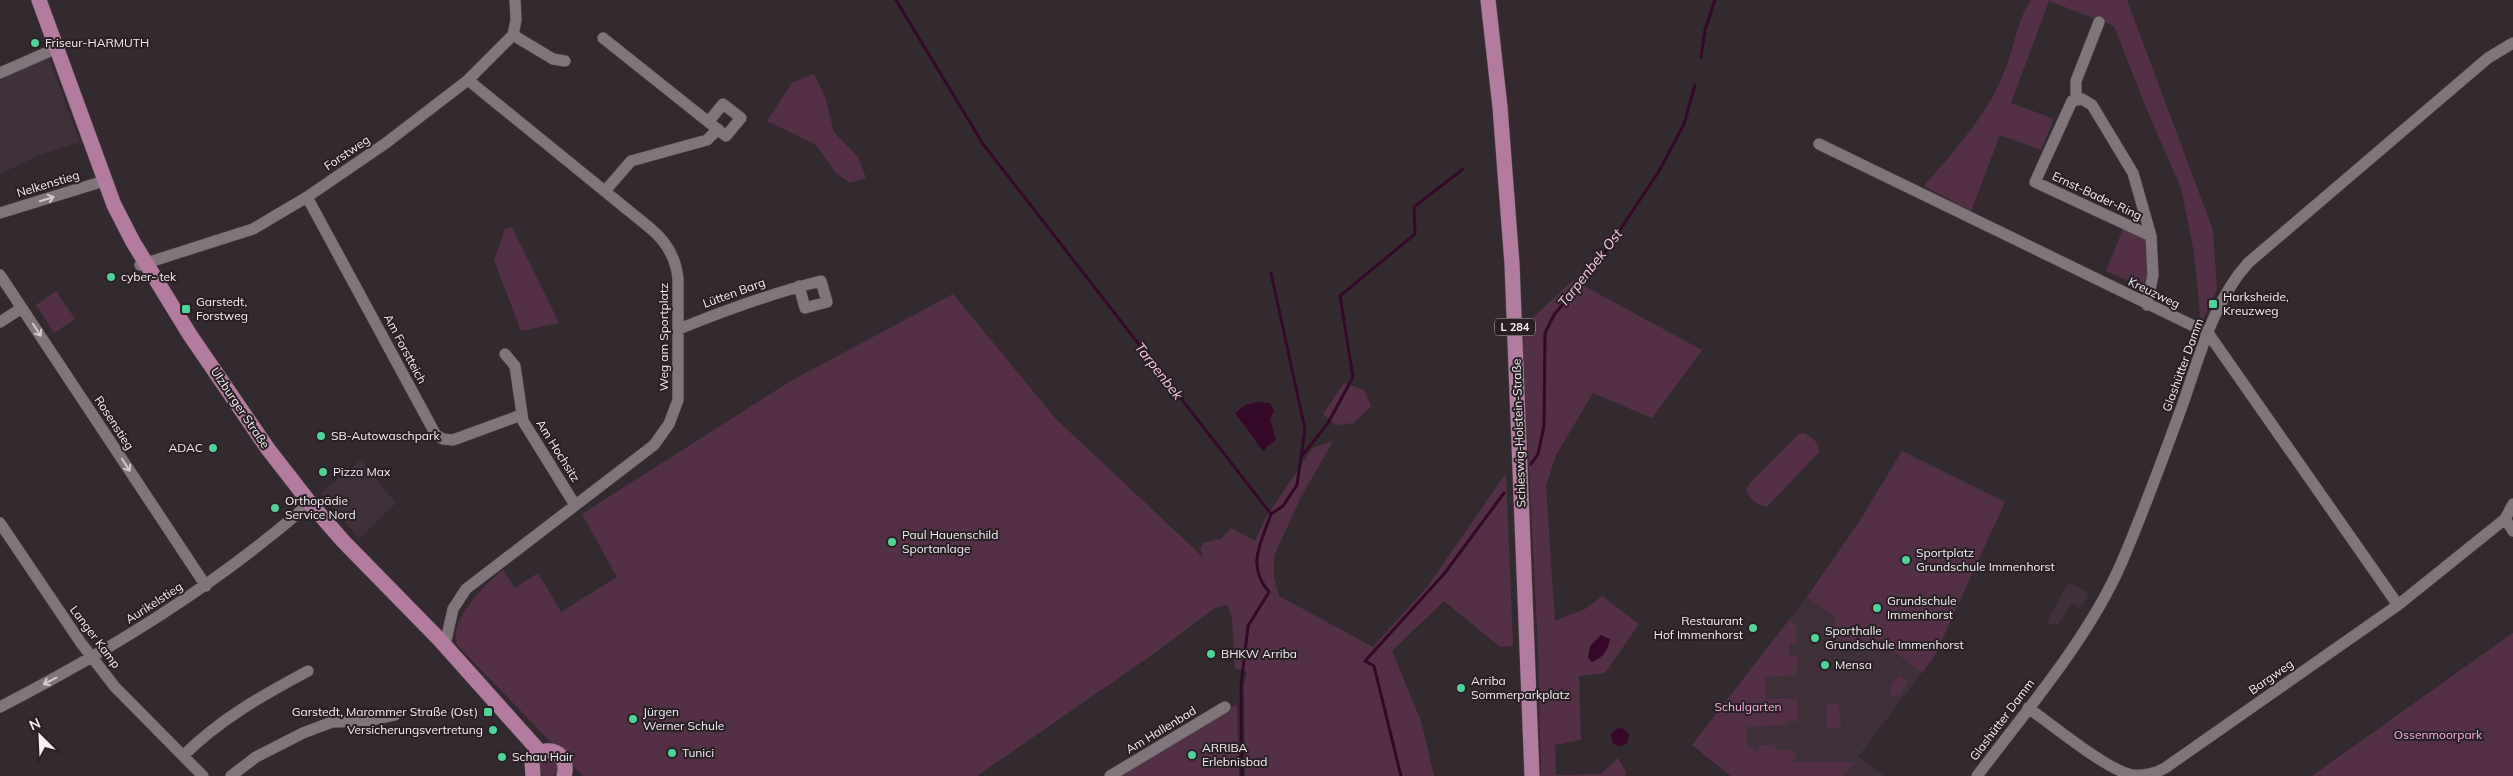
<svg xmlns="http://www.w3.org/2000/svg" width="2513" height="776" viewBox="0 0 2513 776" font-family="Mulish,sans-serif">
	<style>
		.built { fill: #3f3039 }
		.green { fill: #543047 }
		.water { fill: #350728 }
		.lines { fill: none; stroke-linecap: round; stroke-linejoin: round }
		.stream { stroke: #350728; stroke-width: 3 }
		.minor-casing { stroke: #4f474c; stroke-width: 12 }
		.major-casing { stroke: #4f474c; stroke-width: 16 }
		.minor { stroke: #80757b; stroke-width: 11 }
		.major { stroke: #b27b9f; stroke-width: 15 }
		.oneway { stroke: #d3cacf }
		.poi-dot { fill: #4fd399; stroke: #292025; stroke-width: 2 }
		.labels { text-anchor: middle; stroke-width: 4; stroke-linejoin: round; paint-order: stroke }
		.shield { fill: #292025; stroke: #b8b1b5; stroke-width: 1 }
		.shield-label { font-size: 11px; font-weight: bold; fill: #f6eff3 }
		.poi-label { font-size: 12px; fill: #f6eff3; stroke: #292025; text-anchor: start }
		.street-label { font-size: 12px; fill: #f6eff3; stroke: #292025 }
		.park-label { font-size: 12px; fill: #fdade0; stroke: #292025 }
		.water-label { font-size: 14px; font-style: italic; fill: #fac8e7; stroke: #292025 }
	</style>
	<rect width="100%" height="100%" fill="#332a2f"/>
	<!-- built -->
	<path class="built" d="M48,56L80,142L40,155L0,174V77Z
		M1902,451L2005,502L1935,655L1858,757L1884,776H1731L1692,745L1807,597L1859,522Z
		M361,460L396,503L359,539L321,493Z
		M2068,582L2090,594L2080,608L2072,603L2058,625L2046,624Z"/>
	<!-- green -->
	<path class="green" d="M2031,0H2127L2213,230L2217,289L2201,324L2194,252L2181,188L2147,110L2114,26L2049,1L2011,103L2054,119L2041,150L2000,135L1971,211L1924,186C1954,151 1985,118 2003,75C2014,50 2016,23 2031,0Z
		M814,74L825,97L834,132L858,157L866,178L850,183L836,173L816,145L767,121L792,83Z
		M512,227L559,323L521,331L494,260L505,229Z
		M2123,229L2145,238L2148,270L2146,289L2106,271Z
		M1573,280L1702,350L1652,418L1593,393L1556,455L1546,486L1555,621L1585,609L1602,596L1639,624L1605,673L1579,676L1581,740L1555,745L1556,775L1601,774L1618,758L1626,772L1625,776H1541L1538,650L1523,348L1524,326Z
		M56,291L75,319L54,333L36,305Z
		M953,294L1056,419L1204,558L1200,549L1203,543L1221,539L1231,528L1255,541L1266,517L1313,448L1333,441L1301,497L1274,556V577L1279,596L1373,647L1428,586L1506,473L1513,646L1500,647L1444,601L1392,651L1421,721L1434,776H1245L1244,686L1247,672L1235,668L1232,616L1227,605L1215,608L1156,652L977,776H583L571,763L564,749L550,741L457,645C448,620 485,584 503,570L515,588L538,573L561,612L617,577L582,514L789,382Z
		M1344,383L1364,390L1371,406L1354,423L1336,425L1323,414Z
		M1804,433C1813,438 1819,442 1819,452L1767,507C1756,505 1751,499 1746,490L1749,484L1799,434Z
		M1902,451L2005,502L1935,655L1922,673L1887,646L1836,648L1834,616L1807,597L1859,522Z
		M1789,620L1796,624L1797,643H1789V655H1797L1798,670H1796V675L1765,677V699L1797,698V721L1786,722V725L1747,727V743L1758,752L1759,745H1775L1776,751L1791,750L1792,753H1796V759L1791,762H1855L1843,776H1731L1692,745Z
		M2513,633V776H2312L2497,644Z
		M1900,676L1906,679L1907,683L1900,695L1895,697L1890,693L1892,683Z
		M1839,703L1841,728H1827L1826,704Z
		M1237,704L1239,776H1117L1123,772Z
		M538 767a10 10 0 1 1 20 0a10 10 0 1 1-20 0Z"/>
	<!-- water -->
	<path class="water" d="M1257,402L1270,403L1274,411L1270,419L1276,440L1267,446L1264,452L1235,413L1245,405Z
		M1601,635L1610,639C1608,651 1603,657 1592,662L1588,658L1590,646Z
		M1611 737a9 9 0 1 1 18 0a9 9 0 1 1-18 0Z"/>
	<g class="lines">
		<!-- stream -->
		<path class="stream" d="M896,0L983,144L1271,514C1261,543 1246,565 1269,592L1248,626L1241,685L1242,776
			M1701,57L1705,30L1715,0
			M1301,457L1328,423L1353,377L1340,296L1415,234L1414,207L1463,169
			M1531,464L1538,454L1544,426L1545,333L1554,315L1608,248L1659,171L1684,124L1695,85
			M1271,514L1283,506L1297,485L1305,429L1271,273
			M1401,776L1374,666L1365,661L1444,574L1504,493"/>
		<defs>
			<path id="minor" d="M513,35L553,59L565,61
				M603,38L726,136L741,118L723,104L709,121
				M0,73L57,48
				M2076,98V81L2099,22
				M1819,144L2208,333L2398,605
				M605,191L631,161L707,140L718,129
				M307,197L436,435L443,439L453,440L521,415
				M0,213L104,181
				M140,265L253,229L307,197L386,143L468,80L513,35L516,20L515,0
				M0,275L206,586
				M2147,305L2153,275L2151,236L2133,173L2092,105L2082,99L2072,101L2035,182L2151,236
				M0,322L22,308
				M679,329C726,310 772,293 821,281L827,302L805,308L799,286
				M505,354L515,366L523,421L575,505
				M2505,519L2513,531
				M0,523L81,643L115,687L203,776
				M445,645L453,609L466,589L654,445L669,424L678,400V279C676,258 666,241 650,228L468,80
				M0,707C112,649 215,586 310,503
				M2028,708C2053,725 2105,769 2132,775C2144,776 2154,774 2165,768L2398,605L2505,519L2513,504
				M183,756C220,719 263,695 308,671
				M231,776L256,757L303,733L332,722L368,721L395,715
				M1110,776L1225,707
				M1977,776C2026,711 2088,639 2121,564C2143,513 2162,461 2181,409C2199,359 2212,303 2248,263L2488,58L2513,43"/>
			<path id="major" d="M39,0L114,205L133,242L190,335L268,449L310,503L343,541L439,639L540,752
				M1488,0L1500,107L1512,264L1532,776
				M533,776L532,761C545,741 571,753 564,776"/>
		</defs>
		<!-- minor casing -->
		<use href="#minor" class="minor-casing"/>
		<!-- major casing -->
		<use href="#major" class="major-casing"/>
		<!-- minor -->
		<use href="#minor" class="minor"/>
		<!-- major -->
		<use href="#major" class="major"/>
	</g>
	<!-- one-way arrows -->
	<defs><path id="oneway-shaft" d="M-6 0H5M1.5-3L5.5 0L1.5 3" fill="none" stroke-width="1.6" stroke-linecap="round" stroke-linejoin="round" transform="scale(1.25)"/></defs>
	<g class="oneway">
		<use href="#oneway-shaft" transform="translate(47 199) rotate(-17)"/>
		<use href="#oneway-shaft" transform="translate(37 330) rotate(57)"/>
		<use href="#oneway-shaft" transform="translate(126 465) rotate(57)"/>
		<use href="#oneway-shaft" transform="translate(50 681) rotate(152)"/>
	</g>
	<!-- markers -->
	<g class="poi-dot">
		<circle cx="35" cy="43" r="5"/>
		<circle cx="111" cy="277" r="5"/>
		<rect x="2208" y="299" width="10" height="10" rx="2.5"/>
		<rect x="181" y="304" width="10" height="10" rx="2.5"/>
		<circle cx="321" cy="436" r="5"/>
		<circle cx="213" cy="448" r="5"/>
		<circle cx="323" cy="472" r="5"/>
		<circle cx="275" cy="508" r="5"/>
		<circle cx="892" cy="542" r="5"/>
		<circle cx="1906" cy="560" r="5"/>
		<circle cx="1877" cy="608" r="5"/>
		<circle cx="1753" cy="628" r="5"/>
		<circle cx="1815" cy="638" r="5"/>
		<circle cx="1211" cy="654" r="5"/>
		<circle cx="1825" cy="665" r="5"/>
		<circle cx="1461" cy="688" r="5"/>
		<rect x="483" y="707" width="10" height="10" rx="2.5"/>
		<circle cx="633" cy="719" r="5"/>
		<circle cx="493" cy="730" r="5"/>
		<circle cx="672" cy="753" r="5"/>
		<circle cx="1192" cy="755" r="5"/>
		<circle cx="502" cy="757" r="5"/>
	</g>
	<g class="labels">
		<!-- shield labels -->
		<rect class="shield" x="1495" y="318.5" width="40" height="17" rx="4"/>
		<g class="shield-label">
			<text x="1515" y="331">L 284</text>
		</g>
		<!-- poi labels -->
		<g class="poi-label">
			<text x="45" y="47">Friseur-HARMUTH</text>
			<text x="121" y="281">cyber- tek</text>
			<text x="2223" y="301">Harksheide,<tspan x="2223" dy="14">Kreuzweg</tspan></text>
			<text x="196" y="306">Garstedt,<tspan x="196" dy="14">Forstweg</tspan></text>
			<text x="331" y="440">SB-Autowaschpark</text>
			<text x="203" y="452" text-anchor="end">ADAC</text>
			<text x="333" y="476">Pizza Max</text>
			<text x="285" y="505">Orthopädie<tspan x="285" dy="14">Service Nord</tspan></text>
			<text x="902" y="539">Paul Hauenschild<tspan x="902" dy="14">Sportanlage</tspan></text>
			<text x="1916" y="557">Sportplatz<tspan x="1916" dy="14">Grundschule Immenhorst</tspan></text>
			<text x="1887" y="605">Grundschule<tspan x="1887" dy="14">Immenhorst</tspan></text>
			<text x="1743" y="625" text-anchor="end">Restaurant<tspan x="1743" dy="14">Hof Immenhorst</tspan></text>
			<text x="1825" y="635">Sporthalle<tspan x="1825" dy="14">Grundschule Immenhorst</tspan></text>
			<text x="1221" y="658">BHKW Arriba</text>
			<text x="1835" y="669">Mensa</text>
			<text x="1471" y="685">Arriba<tspan x="1471" dy="14">Sommerparkplatz</tspan></text>
			<text x="478" y="716" text-anchor="end">Garstedt, Marommer Straße (Ost)</text>
			<text x="643" y="716">Jürgen<tspan x="643" dy="14">Werner Schule</tspan></text>
			<text x="483" y="734" text-anchor="end">Versicherungsvertretung</text>
			<text x="1202" y="752">ARRIBA<tspan x="1202" dy="14">Erlebnisbad</tspan></text>
			<text x="682" y="757">Tunici</text>
			<text x="512" y="761">Schau Hair</text>
		</g>
		<!-- street labels -->
		<g class="street-label">
			<text transform="translate(347 153) rotate(-34)" y="4">Forstweg</text>
			<text transform="translate(48 184) rotate(-17)" y="4">Nelkenstieg</text>
			<text transform="translate(2097 196) rotate(25)" y="4">Ernst-Bader-Ring</text>
			<text transform="translate(734 293) rotate(-20)" y="4">Lütten Barg</text>
			<text transform="translate(2154 293) rotate(26)" y="4">Kreuzweg</text>
			<text transform="translate(664 337) rotate(-90)" y="4">Weg am Sportplatz</text>
			<text transform="translate(405 349) rotate(62)" y="4">Am Forstteich</text>
			<text transform="translate(2183 365) rotate(-70)" y="4">Glashütter Damm</text>
			<text transform="translate(240 408) rotate(56)" y="4">Ulzburger Straße</text>
			<text transform="translate(114 423) rotate(57)" y="4">Rosenstieg</text>
			<text transform="translate(1519 433) rotate(-92)" y="4">Schleswig-Holstein-Straße</text>
			<text transform="translate(558 451) rotate(58)" y="4">Am Hochsitz</text>
			<text transform="translate(154 603) rotate(-33)" y="4">Aurikelstieg</text>
			<text transform="translate(95 637) rotate(53)" y="4">Langer Kamp</text>
			<text transform="translate(2271 677) rotate(-35)" y="4">Bargweg</text>
			<text transform="translate(2002 720) rotate(-53)" y="4">Glashütter Damm</text>
			<text transform="translate(1161 730) rotate(-31)" y="4">Am Hallenbad</text>
		</g>
		<!-- park labels -->
		<g class="park-label">
			<text x="1748" y="711">Schulgarten</text>
			<text x="2438" y="739">Ossenmoorpark</text>
		</g>
		<!-- water labels -->
		<g class="water-label">
			<text transform="translate(1590 268) rotate(-52)" y="5">Tarpenbek Ost</text>
			<text transform="translate(1159 371) rotate(52)" y="5">Tarpenbek</text>
		</g>
	</g>
	<!-- north arrow -->
	<g transform="translate(40 736) rotate(336)" stroke="#292025" stroke-width="4" paint-order="stroke">
	<path d="M0-4L9 19L0 12L-9 19Z" fill="#f6eff3"/>
	<text y="-8" font-size="14" font-weight="bold" text-anchor="middle" fill="#f6eff3">N</text>
	</g>
</svg>
